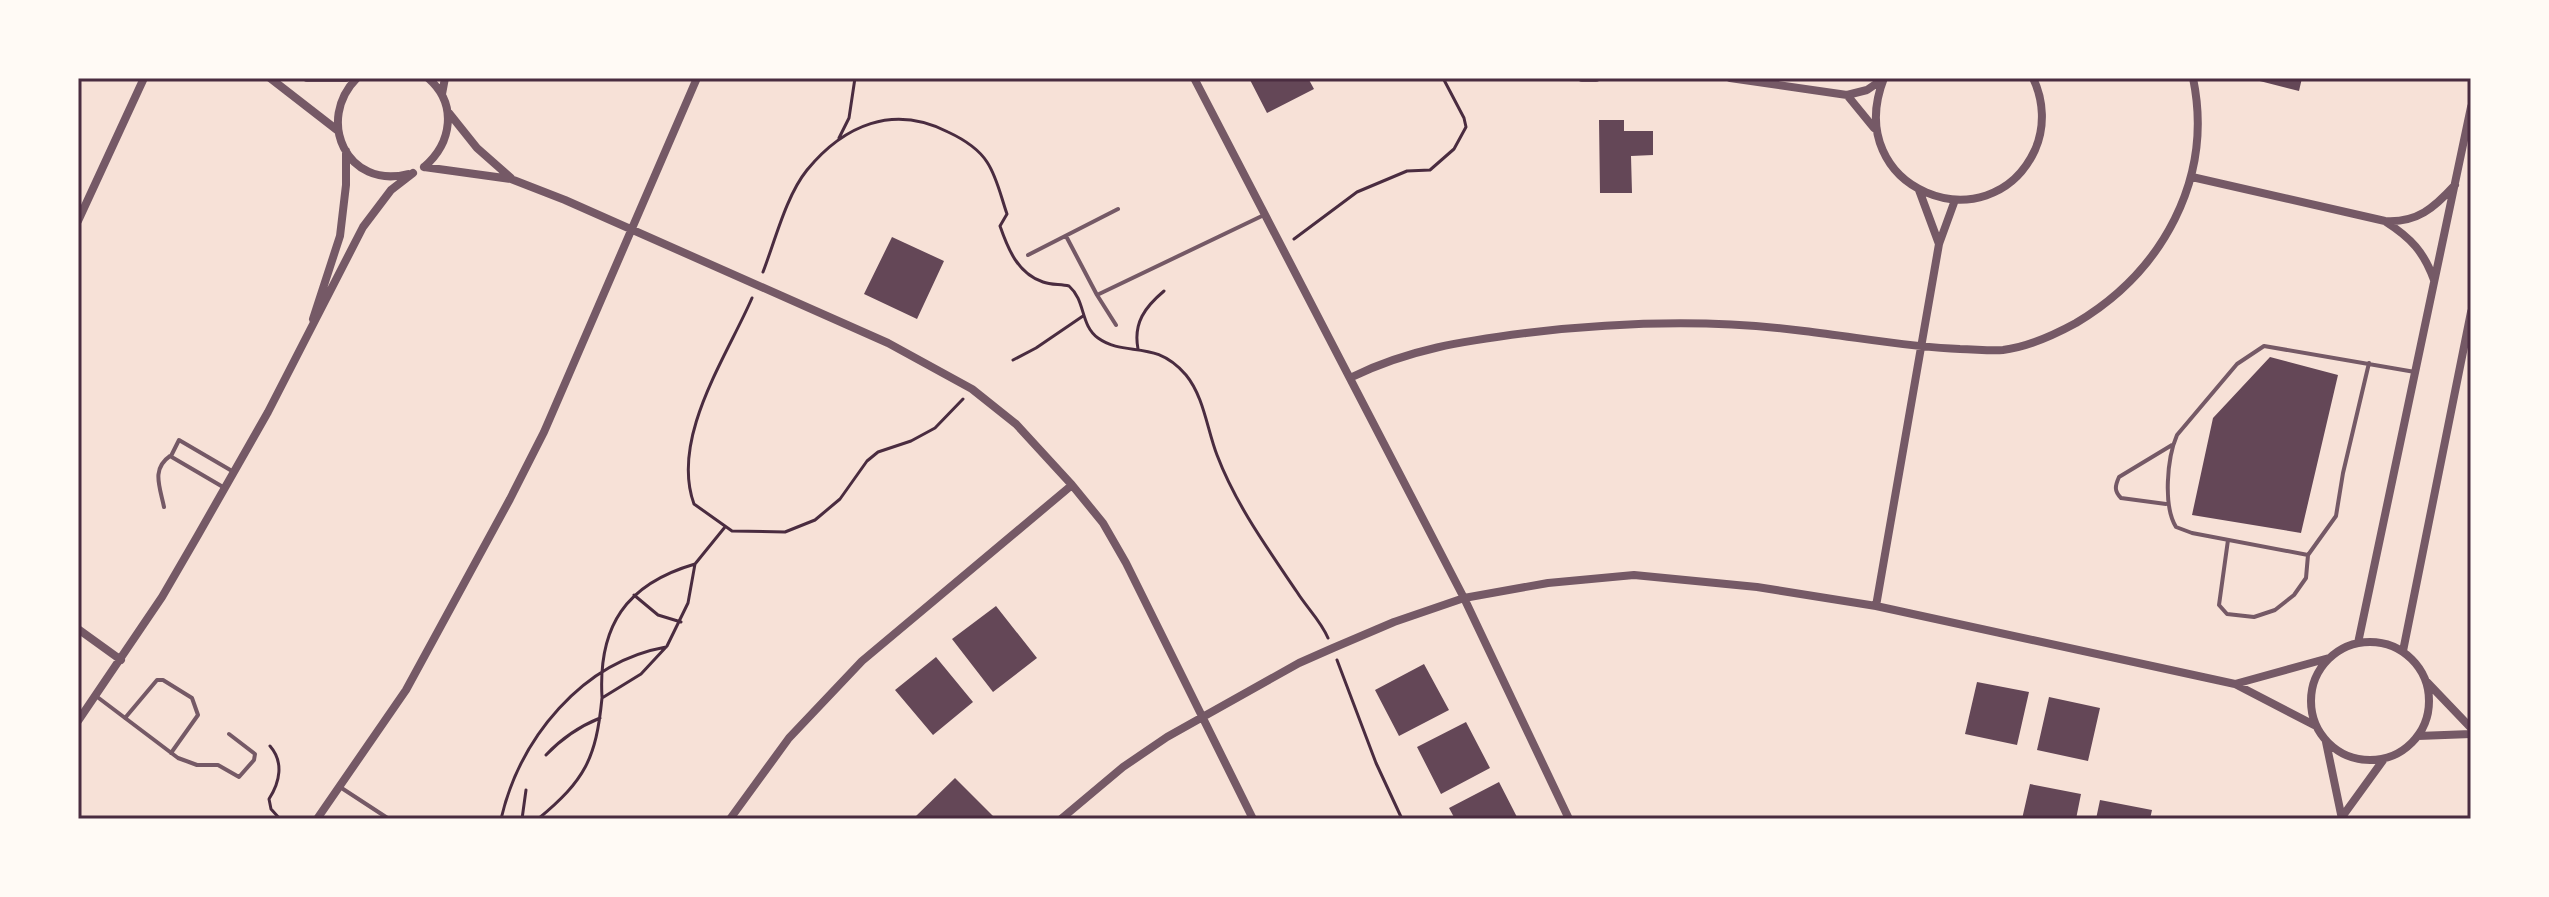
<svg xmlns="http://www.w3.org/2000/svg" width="2549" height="897" viewBox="0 0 2549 897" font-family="'PT Sans Narrow',sans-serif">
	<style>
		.building { fill: #644757 }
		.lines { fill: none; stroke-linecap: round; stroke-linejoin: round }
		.path { stroke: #4a2c40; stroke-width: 3 }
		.service { stroke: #755966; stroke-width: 4 }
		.minor { stroke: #755966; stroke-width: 8 }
		.neatline { fill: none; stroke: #4a2c40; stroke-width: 3 }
	</style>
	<rect width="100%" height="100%" fill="#f7e1d7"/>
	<!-- building -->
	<path class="building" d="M1249,78H1308L1314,89L1267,113Z
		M2248,78H2302L2299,91Z
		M1599,120H1624V131H1653V155L1631,156L1632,193H1600Z
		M892,237L944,261L917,319L864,294Z
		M2270,357L2338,375L2301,533L2192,515L2213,418Z
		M996,606L1037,658L993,692L952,639Z
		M936,657L973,702L933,735L895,690Z
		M1424,664L1449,710L1399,736L1375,690Z
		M1977,682L2029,692L2017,745L1965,734Z
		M2049,697L2100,708L2088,761L2037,750Z
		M1466,722L1490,768L1441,794L1417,747Z
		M955,778L996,819L915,817Z
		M1499,782L1518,819H1455L1449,808Z
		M2030,784L2081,794L2076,819H2022Z
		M2100,800L2152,810L2150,819H2096Z"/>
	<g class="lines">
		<!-- path -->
		<path class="path" d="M839,138L849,118L855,78
			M1294,239L1357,192L1407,171L1430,170L1454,149L1466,127L1464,118L1443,78
			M763,272C775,241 786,196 807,170C844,125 893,104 948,132C963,139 978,148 987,162C997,177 1001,197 1007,214L1000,226C1008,249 1018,274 1043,282C1051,285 1061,284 1069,286C1086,301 1080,325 1098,338C1126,358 1154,338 1186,375C1204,397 1207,429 1217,455C1236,505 1268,549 1297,592C1307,608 1321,621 1328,638
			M752,298C727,356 670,438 694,504L732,531L785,532L815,520L840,499L867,461L878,452L911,441L935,428L963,399
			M1138,349C1133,323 1145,307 1164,291
			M1013,360L1036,348L1083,316
			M634,595L658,615L681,622
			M1337,660L1376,763L1402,819
			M602,697C598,626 626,584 695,564
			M270,746C284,762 280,782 269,799L271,809L280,819
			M546,755C562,738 578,727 600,718
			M501,819C520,738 582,662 666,647
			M522,819L526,790
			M538,819C585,780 596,759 602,698L641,674L667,646L688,603L695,564L725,527"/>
		<!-- service -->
		<path class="service" d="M1066,236L1097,295L1116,325
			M1028,255L1118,209
			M1097,295L1264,215
			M171,456L179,440L232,471
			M2166,504L2121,498C2114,491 2115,486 2119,477L2172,445
			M164,507C160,487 151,469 170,456L223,487
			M2228,540L2219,605L2227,614L2254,617L2275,610L2294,595L2306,578L2308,555L2336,516L2343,473L2369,363
			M2308,555L2192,533L2176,527C2163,506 2167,458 2177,435L2237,364L2264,346L2415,372
			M96,696L178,758L197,765H218L239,777L254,760L255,754L229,734
			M125,718L157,680H163L192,698L198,715L171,753
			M340,787L389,819"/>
		<!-- minor -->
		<path class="minor" d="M270,78L337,130
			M307,78H346
			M357,78C315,120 347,190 408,174
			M1194,78L1464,598L1569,819
			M1582,78H1596
			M1730,78L1847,95L1867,90L1883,79
			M1884,78C1840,190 1990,247 2035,150C2045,127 2044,101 2033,78
			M442,94L445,78
			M1847,95L1874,128
			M449,113L477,148L511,178
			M424,167L511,179L565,200L888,343L972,389L1016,424L1072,485L1103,523L1126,563L1253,819
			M424,167C452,143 458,104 428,78
			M2192,177L2385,221C2417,223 2434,208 2455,185
			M1919,190L1939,244
			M78,221L144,78
			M2386,222C2411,238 2424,252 2434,280
			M313,319L340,236L346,185V151
			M1352,377C1409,349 1464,341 1526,333C1619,322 1712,319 1804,331C1856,337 1908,347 1960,349C1974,349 1989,351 2003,350C2028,347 2054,335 2076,323C2162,272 2214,179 2193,78
			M1876,606L1939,244L1955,200
			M78,629L121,660
			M2311 701a59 59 0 1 1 118 0a59 59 0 1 1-118 0Z
			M2358,643L2471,107
			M2403,651L2471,312
			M2427,682L2471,728
			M2235,684L2329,658
			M78,721L162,597L198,535L268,412L363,227L391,190L413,173
			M2418,736L2471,734
			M2326,742L2342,819
			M2342,817L2384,759
			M317,819L406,690L510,499L544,432L697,78
			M730,819L789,738L862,661L1072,485
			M1061,819L1123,767L1167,737L1299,663L1333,648L1394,622L1464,598L1548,583L1634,575L1757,587L1876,606L2235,684L2316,726"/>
	</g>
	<!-- border -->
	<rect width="2549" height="897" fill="none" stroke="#fffaf5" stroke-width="160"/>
	<rect x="80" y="80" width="2389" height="737" class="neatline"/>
</svg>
